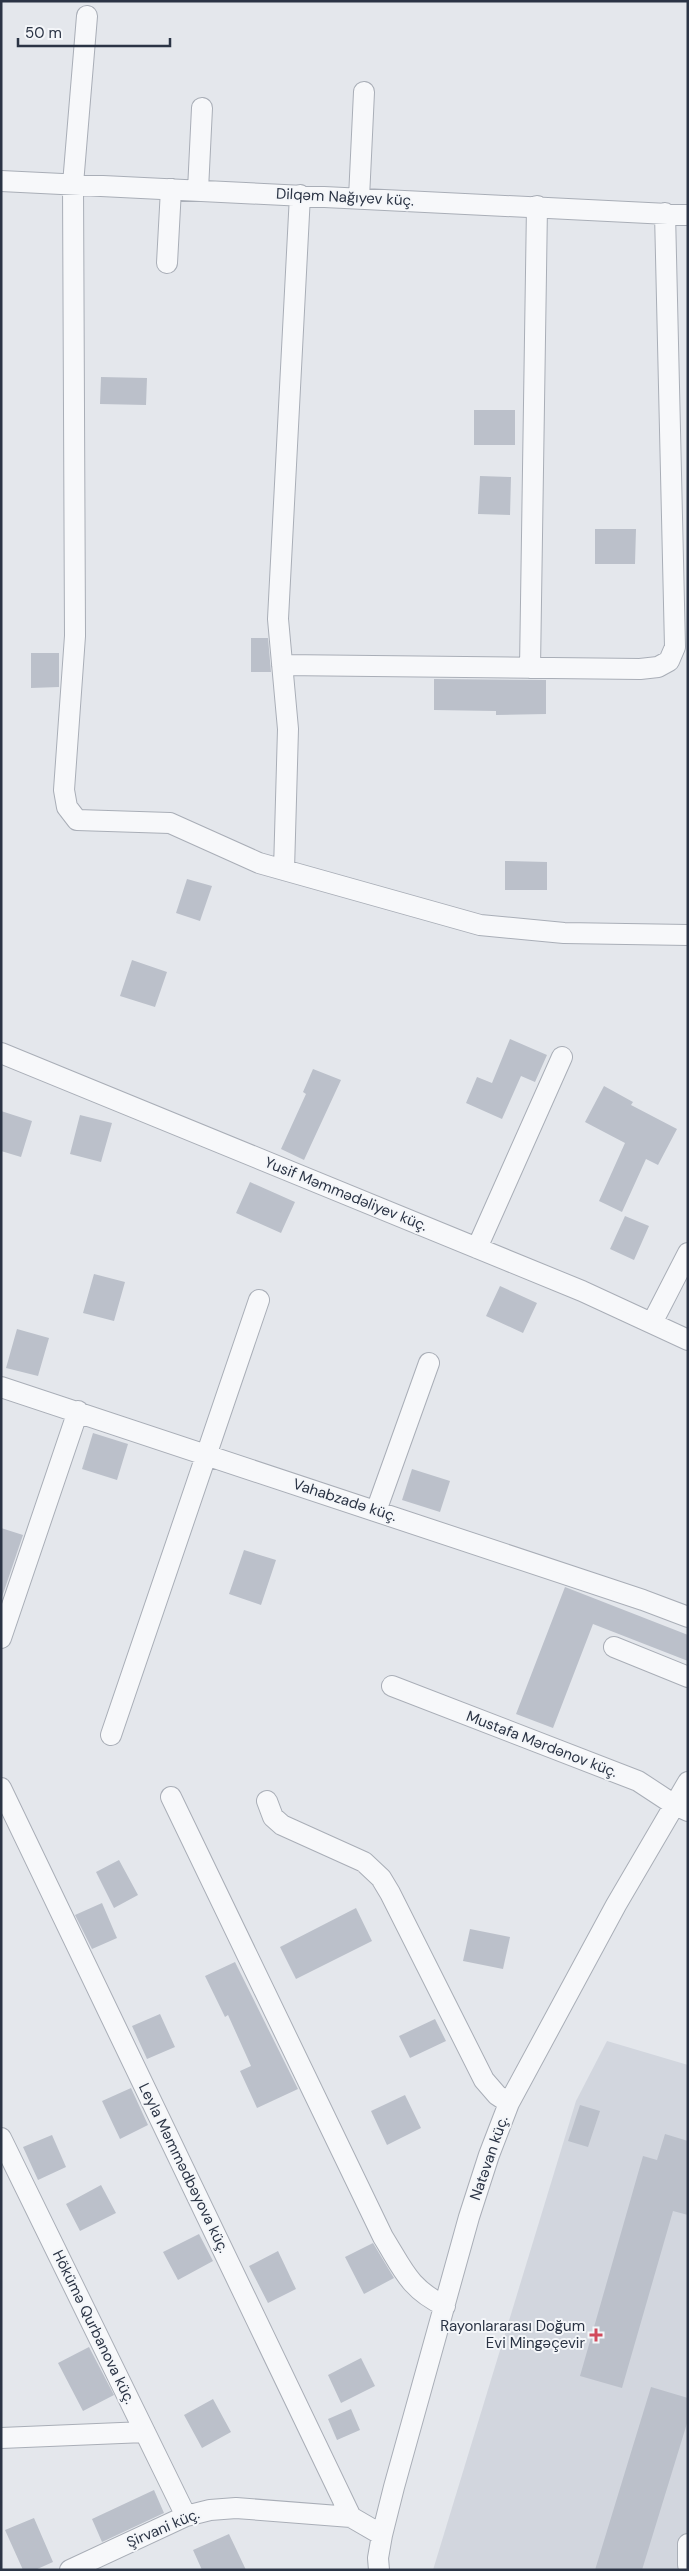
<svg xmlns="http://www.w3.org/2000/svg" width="689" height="2571" viewBox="0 0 689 2571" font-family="'DM Sans',sans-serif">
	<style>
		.built { fill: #d2d6de }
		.building { fill: #bbc0ca }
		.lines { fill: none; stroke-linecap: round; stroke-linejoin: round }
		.minor-casing { stroke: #a9aeb7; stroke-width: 22 }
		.minor { stroke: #f7f8fa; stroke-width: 20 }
		.poi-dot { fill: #d1495b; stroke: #f4f6f9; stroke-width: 2 }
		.labels { text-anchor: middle; stroke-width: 4; stroke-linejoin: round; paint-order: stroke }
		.street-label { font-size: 15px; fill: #2b3445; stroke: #f4f6f9 }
		.poi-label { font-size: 15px; fill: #2b3445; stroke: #f4f6f9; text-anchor: end }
	</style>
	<rect width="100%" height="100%" fill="#e4e7ec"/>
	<!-- built -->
	<path class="built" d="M607,2041L688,2065V2570H433L576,2101Z"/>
	<!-- building -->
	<path class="building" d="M101,377L147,378L146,405L100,404Z
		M474,410H515V445H474Z
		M480,476L511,477L510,515L478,514Z
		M595,529H636L635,564H595Z
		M251,638H268L271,672H251Z
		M31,653H59V687L31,688Z
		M434,679L546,680V714L496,715V711L434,710Z
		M505,861L547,862V890H505Z
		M187,879L212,886L200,921L176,913Z
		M132,960L167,972L155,1007L120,996Z
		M510,1039L547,1055L535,1082L521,1076L502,1119L466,1103L477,1077L492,1083Z
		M313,1069L341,1080L304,1160L281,1149L306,1094L303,1092Z
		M604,1086L633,1102L631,1105L677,1129L658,1165L646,1159L622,1212L599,1201L625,1143L585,1122Z
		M1,1111L32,1121L21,1157L1,1151Z
		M80,1115L112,1123L101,1162L70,1154Z
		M250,1182L295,1202L281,1233L236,1213Z
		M625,1216L649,1226L634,1260L610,1249Z
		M94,1274L125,1282L114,1321L83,1313Z
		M500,1286L537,1303L523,1333L486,1316Z
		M17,1329L49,1338L38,1376L6,1368Z
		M93,1433L128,1444L117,1480L82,1469Z
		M412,1469L450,1481L440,1512L402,1500Z
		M1,1528L23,1535L1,1600Z
		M244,1550L276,1560L261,1605L229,1594Z
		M565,1587L688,1635V1661L593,1624L553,1728L516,1714Z
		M119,1860L138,1895L114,1908L96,1872Z
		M102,1903L117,1938L92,1949L75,1915Z
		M356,1908L372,1941L296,1979L280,1947Z
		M470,1929L510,1937L503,1969L463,1961Z
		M235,1962L298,2089L257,2108L240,2071L251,2066L228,2015L225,2017L205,1976Z
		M160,2014L175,2047L147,2059L132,2026Z
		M435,2019L446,2041L410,2058L399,2036Z
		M131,2088L148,2125L120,2139L102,2101Z
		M405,2095L421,2128L387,2145L371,2111Z
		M580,2105L600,2111L588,2147L568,2141Z
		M665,2134L688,2141V2215L673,2211L622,2388L580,2376L643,2156L657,2160Z
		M52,2135L66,2167L38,2180L23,2147Z
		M101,2185L116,2213L80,2231L66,2204Z
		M199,2234L213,2261L178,2280L163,2252Z
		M373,2243L394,2278L364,2294L345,2257Z
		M278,2251L296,2289L268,2303L249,2266Z
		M89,2347L114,2395L83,2411L58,2363Z
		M361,2358L375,2386L341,2403L328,2375Z
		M651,2387L688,2398V2420L642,2570H595Z
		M213,2399L231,2432L202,2448L184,2415Z
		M351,2409L360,2430L337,2440L328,2419Z
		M154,2490L164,2513L102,2542L92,2519Z
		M34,2518L53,2562L35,2570H23L5,2530Z
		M229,2534L246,2570H202L193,2550Z"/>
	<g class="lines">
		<defs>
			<path id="minor" d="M87,16L73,184L75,636L64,790L67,807L77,820L170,823L259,863L480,925L564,933L688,935
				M1,181L688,215
				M198,190L202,108
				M359,198L364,92
				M167,263L171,189
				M282,665L640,669L658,667L669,661L675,647L665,213
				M530,668L537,206
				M284,870L288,729L278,619L300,195
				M1,1053L582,1291L688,1340
				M477,1248L562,1057
				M652,1323L688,1253
				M1,1387L643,1600L688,1617
				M376,1511L429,1363
				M1,1638L78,1411
				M614,1647L688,1677
				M392,1686L638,1781L673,1804L688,1811
				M111,1735L259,1300
				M1,1788L351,2517L382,2535
				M171,1797L383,2237C403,2269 409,2289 445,2306
				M267,1801L273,1817L282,1825L364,1862L381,1878L390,1893L484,2080L497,2095L509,2103
				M1,2138L186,2516
				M1,2438L145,2432
				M688,2544V2565
				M70,2570L186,2516L210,2510L236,2508L351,2517
				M379,2570L378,2558L382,2535L394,2487L469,2217L489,2155L509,2103L616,1905L688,1782"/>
		</defs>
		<!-- minor casing -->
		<use href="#minor" class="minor-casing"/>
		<!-- minor -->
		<use href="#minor" class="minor"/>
	</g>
	<!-- markers -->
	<path class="poi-dot" d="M593.5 2327.5h5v5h5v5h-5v5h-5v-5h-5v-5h5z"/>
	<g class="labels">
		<!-- street labels -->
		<g class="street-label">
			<text transform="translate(345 197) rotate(3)" y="5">Dilqəm Nağıyev küç.</text>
			<text transform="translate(346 1194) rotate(22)" y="5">Yusif Məmmədəliyev küç.</text>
			<text transform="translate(345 1500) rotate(18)" y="5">Vahabzadə küç.</text>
			<text transform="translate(542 1744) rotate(21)" y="5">Mustafa Mərdənov küç.</text>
			<text transform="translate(489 2158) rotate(-71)" y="5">Natəvan küç.</text>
			<text transform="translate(184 2168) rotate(64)" y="5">Leyla Məmmədbəyova küç.</text>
			<text transform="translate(94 2327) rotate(64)" y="5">Hökümə Qurbanova küç.</text>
			<text transform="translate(163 2528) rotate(-23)" y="5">Şirvani küç.</text>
		</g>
		<!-- poi labels -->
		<g class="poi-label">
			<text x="585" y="2331">Rayonlararası Doğum<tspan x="585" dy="17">Evi Mingəçevir</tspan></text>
		</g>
	</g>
	<!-- border -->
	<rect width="689" height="2571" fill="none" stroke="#2b3445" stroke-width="5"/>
	<!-- scale -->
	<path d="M18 38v8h152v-8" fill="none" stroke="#2b3445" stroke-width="2.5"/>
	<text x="25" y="38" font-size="15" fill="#2b3445" stroke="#f4f6f9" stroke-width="4" paint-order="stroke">50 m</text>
</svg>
